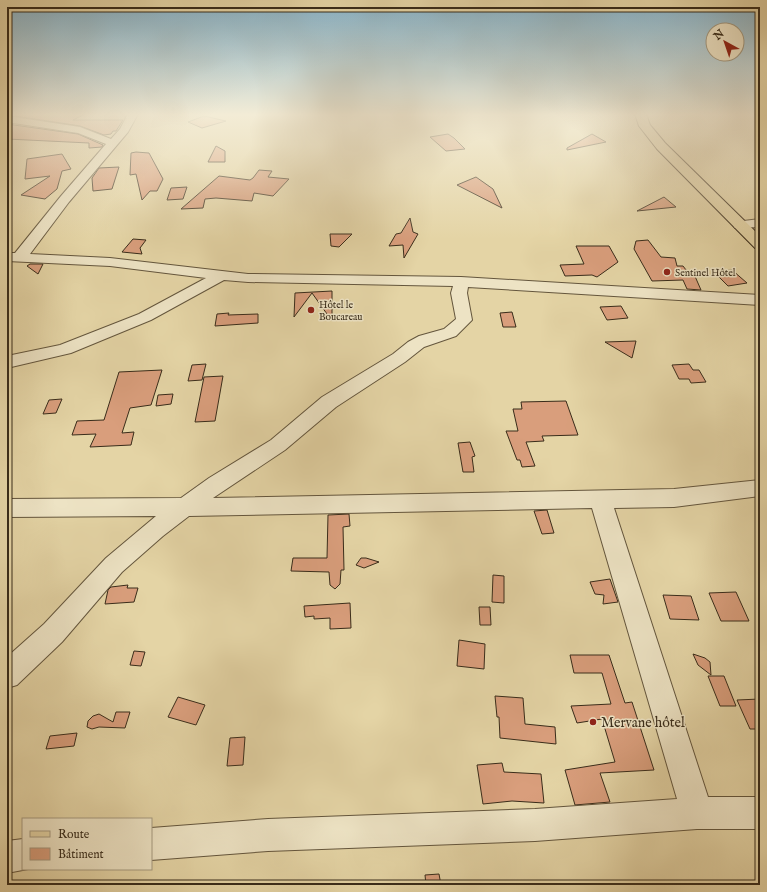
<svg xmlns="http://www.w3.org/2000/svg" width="767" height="892" viewBox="0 0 767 892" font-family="'IM FELL English',serif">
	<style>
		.building { fill: #d99e7c; stroke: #392c1a }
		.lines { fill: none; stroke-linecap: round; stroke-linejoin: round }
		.minor-casing { stroke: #64563d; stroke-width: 2 }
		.major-casing { stroke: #392c1a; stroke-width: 2 }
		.minor { fill: #ede3c4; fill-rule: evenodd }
		.major { fill: #e4d4a5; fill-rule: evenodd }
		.poi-dot { fill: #8f2418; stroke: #ede3c4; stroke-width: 1.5 }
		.labels { text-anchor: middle; stroke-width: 3; stroke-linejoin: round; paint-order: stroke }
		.far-poi-label { font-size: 10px; fill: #392c1a; stroke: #ede3c4; text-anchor: start }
		.near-poi-label { font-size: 14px; fill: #392c1a; stroke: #ede3c4; text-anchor: start }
	</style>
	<rect width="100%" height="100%" fill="#e4d4a5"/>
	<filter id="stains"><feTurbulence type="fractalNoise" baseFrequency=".005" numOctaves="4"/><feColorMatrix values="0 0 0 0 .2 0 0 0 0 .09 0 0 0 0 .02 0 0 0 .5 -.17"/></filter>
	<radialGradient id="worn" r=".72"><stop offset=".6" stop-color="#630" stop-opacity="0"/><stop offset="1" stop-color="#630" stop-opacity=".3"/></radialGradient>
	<!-- building -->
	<path class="building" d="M18,114H85L73,120H123L116,131H113L111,134L104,135L80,126L15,116Z
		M204,116L226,121L202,128L188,122Z
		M7,124L78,134L103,145L102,147L89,148V143L7,139Z
		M448,134L454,138L465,149L446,151L430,137Z
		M592,134L606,142L567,150V148Z
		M216,146L225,151V162H208Z
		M136,152L149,153L163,179L157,191H150L142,200L136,174L130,175L131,153Z
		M62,154L71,169L62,171L57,189L45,199L21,195L50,176L25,179L27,159Z
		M119,167L112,189L93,191L92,178L99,168Z
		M259,170L272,171L268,177L289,179L273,196L254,193L252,201L216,198L205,199L203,208L181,209L219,176L250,180L253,178Z
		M476,177L493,189L502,208L457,185Z
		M187,187L183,199L167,200L171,188Z
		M664,197L676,207L637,211Z
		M410,218L413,232L418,234L404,258L403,245L389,246L396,234L401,233Z
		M330,234H352L339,247L331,246Z
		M133,239L146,240L140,248L142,254L122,252Z
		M648,240L661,257L675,258L677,266H683L690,275L694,274L701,290L687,289L683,280L652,281L634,249L636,241Z
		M576,246H609L618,262L597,277L592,275L565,276L560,265L584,264Z
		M30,264H43L38,274L27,266Z
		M732,270L747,283L728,286L714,272Z
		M332,291V321L312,293L294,317L295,293Z
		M621,306L628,318L607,320L600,307Z
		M512,312L516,327H503L500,313Z
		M229,313L228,315L258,314V323L215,326L217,314Z
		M636,341L632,358L605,342Z
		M206,364L202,380L188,381L192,365Z
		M689,364L693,370H699L706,382L691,383L689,379H679L672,365Z
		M162,370L151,405L130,408L122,433L134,432L131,445L90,447L96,434L72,435L77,421L104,420L119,372Z
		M223,376L215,421L195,422L204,377Z
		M173,394L171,404L156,406L158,395Z
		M62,399L56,413L43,414L49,400Z
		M566,401L578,435L542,436L544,441L526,442L535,466L522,467L520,460H517L506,431H518L513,409H522L521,402Z
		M470,442L475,456L472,457L474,472H463L458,443Z
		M547,510L554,533L542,534L534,511Z
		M349,514L350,526L343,527L344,570H341L340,584L335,589L330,585L329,572L291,571L293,558H327L328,515Z
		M361,558H366L379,562L364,568L356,565Z
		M493,575L504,576V603L492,602Z
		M610,579L618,602L603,604L604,595L595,594L590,582Z
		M128,585L127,588H138L134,602L105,604L108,590L111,587Z
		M736,592L749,621H721L709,593Z
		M663,595L691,596L699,620L670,619Z
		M350,603L351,628L330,629V618L314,619V616L305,617L304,606Z
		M479,607H490L491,625H480Z
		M459,640L485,644L484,669L457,666Z
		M134,651L145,652L141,666L130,665Z
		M693,654L705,658L710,662L711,675L698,665Z
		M570,655H609L625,703L632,702L654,770L600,773L610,802L575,805L565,770L615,762L602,719L577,723L571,706L611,704L602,673H574Z
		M708,676H724L736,706H720Z
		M495,696L523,698L525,724L555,727L556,744L500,738L499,717H497Z
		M178,697L205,705L196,725L168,717Z
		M760,699V729H750L737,700Z
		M116,712H130L125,728L99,727L92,729L87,727L88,721L93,716L99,714L113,722Z
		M77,733L74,746L46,749L50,736Z
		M245,737L243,765L227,766L230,738Z
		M502,763L504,772L541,774L544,803L512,801L483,804L477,765Z
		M439,874L441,885H426L425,875Z"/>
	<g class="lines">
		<defs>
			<path id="minor" d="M128,114H138L128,132L69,202L30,254L110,258L248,274L461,277L760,295V305L468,287L467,293L472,320L456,336L424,347L405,362L336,407L285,450L213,498L674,489L760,480V496L674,507L614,508L708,797H760V829H697L535,841L268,851L151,860V828L268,819L535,809L677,799L592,508L189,516L163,536L122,572L62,642L17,685L7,688V657L44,624L106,558L156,516L7,517V499L181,498L209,478L271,440L322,397L393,354L408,342L419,336L444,329L456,319L451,293L453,286L248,282L224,280L151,320L71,353L7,368V356L60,345L139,314L206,278L110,266L7,261V253H15L61,196L106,144L78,133L7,122V116L80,127L111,139L120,129Z
				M760,219V227L735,228L733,225L735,222Z
				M23,839V869H28L7,873V841Z"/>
			<path id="major" d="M635,114H646L650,125L665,143L760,236V250L755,248L657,149L639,126Z"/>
		</defs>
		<!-- minor casing -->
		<use href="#minor" class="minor-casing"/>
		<!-- major casing -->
		<use href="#major" class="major-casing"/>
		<!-- minor -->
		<use href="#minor" class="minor"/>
		<!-- major -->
		<use href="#major" class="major"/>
	</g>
	<!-- sky -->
	<linearGradient id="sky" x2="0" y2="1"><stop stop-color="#87b6ce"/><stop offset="0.48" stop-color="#f3ecd6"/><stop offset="1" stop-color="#f3ecd6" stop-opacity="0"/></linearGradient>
	<rect width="767" height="239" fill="url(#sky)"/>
	<!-- markers -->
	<g class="poi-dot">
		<circle cx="667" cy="272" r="4"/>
		<circle cx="311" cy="310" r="4"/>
		<circle cx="593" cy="722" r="4"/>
	</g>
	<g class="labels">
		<!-- far-poi labels -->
		<g class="far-poi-label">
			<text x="675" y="276">Sentinel Hôtel</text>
			<text x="319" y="308">Hôtel le<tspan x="319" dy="12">Boucareau</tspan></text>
		</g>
		<!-- near-poi labels -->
		<g class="near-poi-label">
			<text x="601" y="727">Mervane hôtel</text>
		</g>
	</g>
	<!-- margin -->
	<rect width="767" height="892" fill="none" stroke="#e4d4a5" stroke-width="24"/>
	<rect x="8" y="8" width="751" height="876" fill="none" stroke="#392c1a" stroke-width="2"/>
	<rect x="12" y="12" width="743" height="868" fill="none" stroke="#392c1a"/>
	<!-- legend -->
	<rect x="22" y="818" width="130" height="52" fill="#ede3c4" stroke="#a59a80"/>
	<rect x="30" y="831" width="20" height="6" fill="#e4d4a5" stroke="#a59a80"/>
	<text x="58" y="838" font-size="12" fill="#392c1a">Route</text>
	<rect x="30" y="848" width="20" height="12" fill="#d99e7c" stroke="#a59a80"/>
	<text x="58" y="858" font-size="12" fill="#392c1a">Bâtiment</text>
	<!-- north arrow -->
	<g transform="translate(725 42) rotate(320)"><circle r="19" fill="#ede3c4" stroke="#a59a80"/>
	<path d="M0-3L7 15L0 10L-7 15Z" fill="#8f2418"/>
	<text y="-6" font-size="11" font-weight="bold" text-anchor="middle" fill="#392c1a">N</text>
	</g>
	<rect width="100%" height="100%" filter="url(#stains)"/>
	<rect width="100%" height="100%" fill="url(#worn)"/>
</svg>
